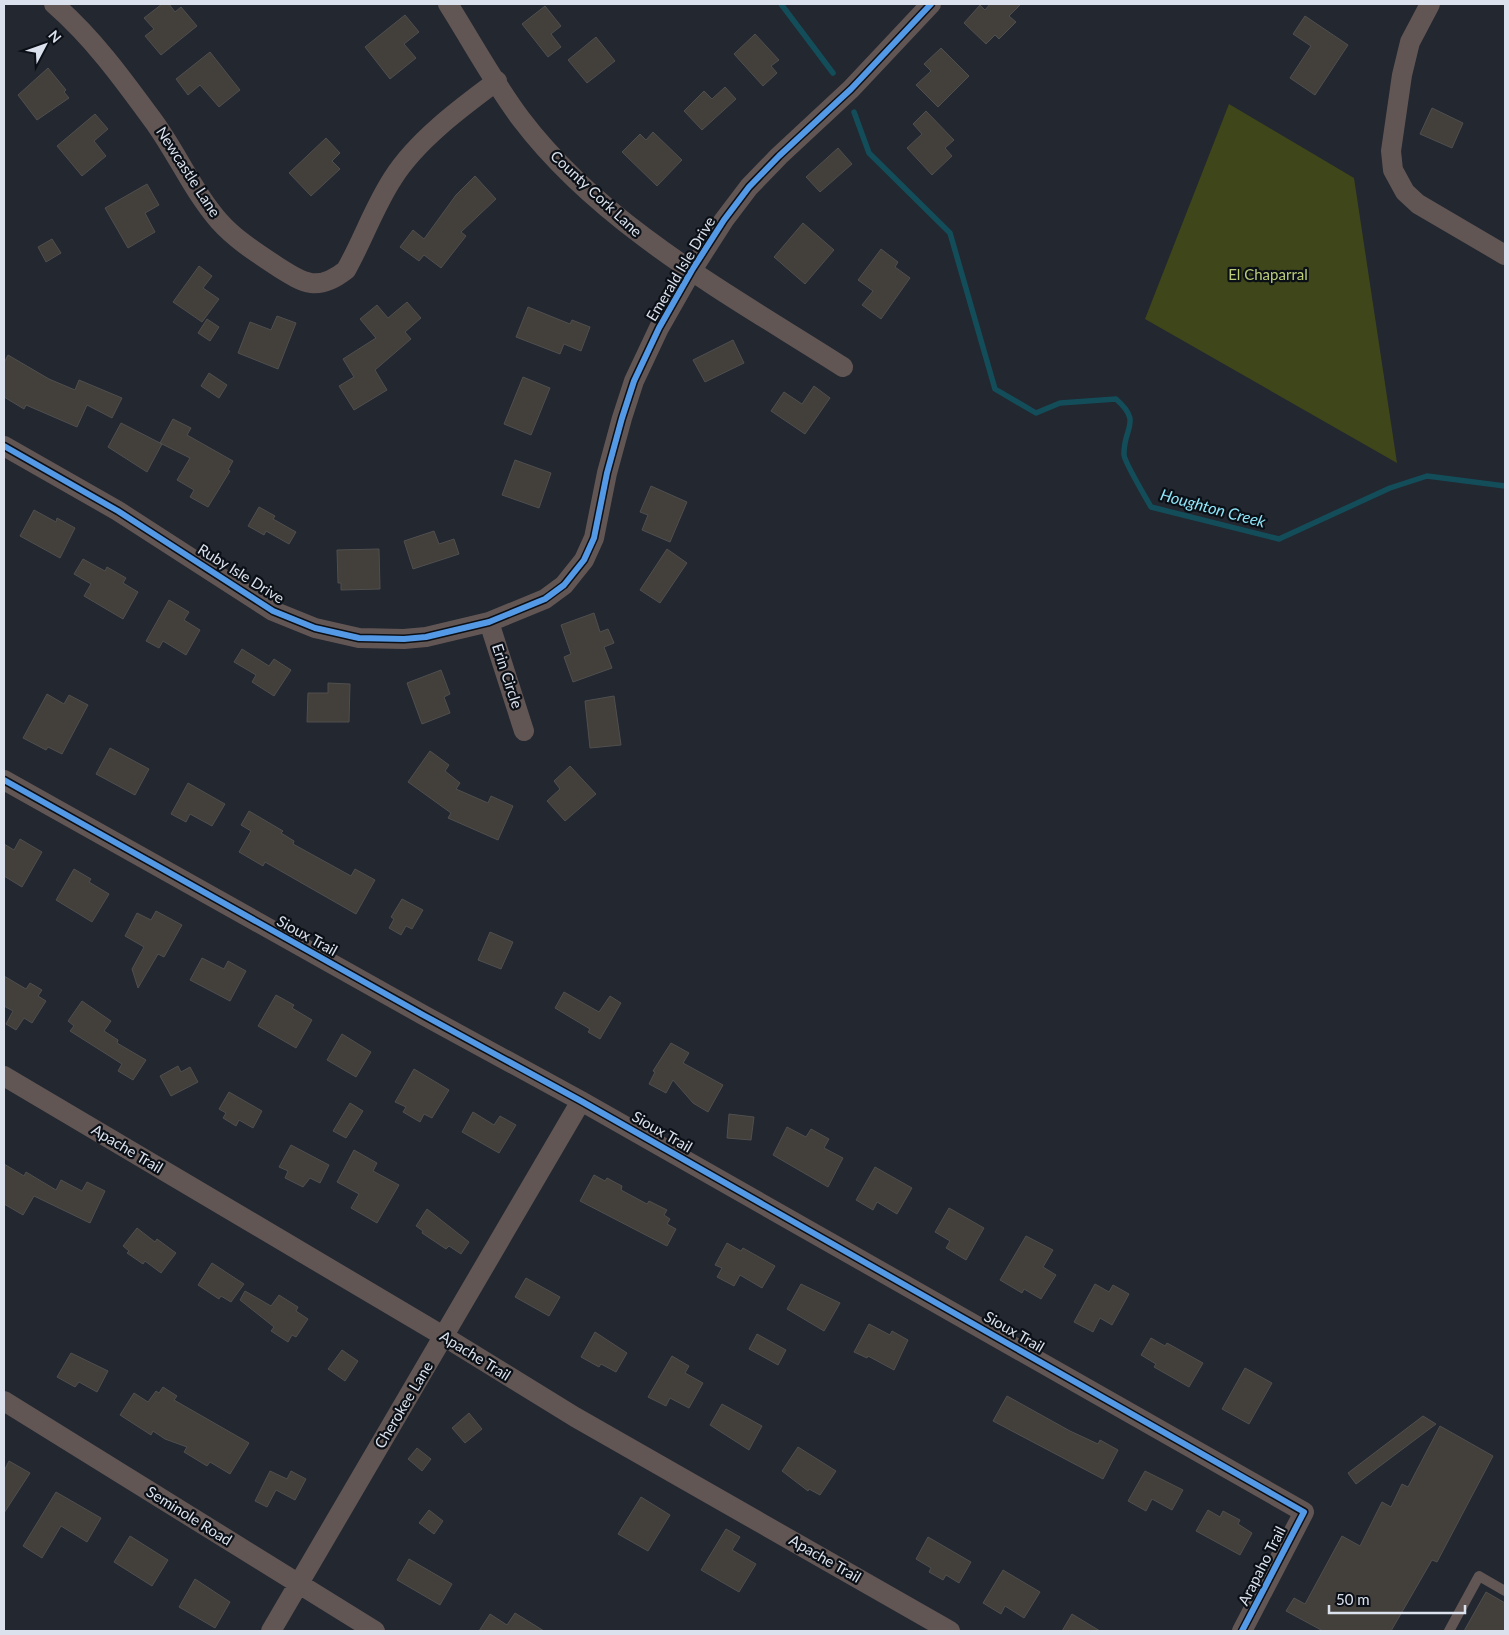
<svg xmlns="http://www.w3.org/2000/svg" width="1509" height="1635" viewBox="0 0 1509 1635" font-family="Lato,sans-serif">
	<style>
		.green { fill: #3f461a }
		.lines { fill: none; stroke-linecap: round; stroke-linejoin: round }
		.stream { stroke: #134d59; stroke-width: 5.5 }
		.building { fill: #433f3a; stroke: #504f4f }
		.service { stroke: #625655; stroke-width: 10 }
		.minor { stroke: #625655; stroke-width: 20 }
		.cycleway-casing { stroke: #0b0f16; stroke-width: 9 }
		.cycleway { stroke: #5399e6; stroke-width: 6 }
		.labels { text-anchor: middle; stroke-width: 4.5; stroke-linejoin: round; paint-order: stroke }
		.street-label { font-size: 15px; fill: #dbe2ed; stroke: #0b0f16 }
		.park-label { font-size: 15px; fill: #bccd79; stroke: #0b0f16 }
		.water-label { font-size: 16px; font-style: italic; fill: #8fe6f9; stroke: #0b0f16 }
	</style>
	<rect width="100%" height="100%" fill="#222730"/>
	<!-- green -->
	<path class="green" d="M1229,104L1354,178L1397,463L1145,319Z"/>
	<g class="lines">
		<!-- stream -->
		<path class="stream" d="M781,4L833,73
			M854,112L869,153L950,233L995,389L1036,413L1060,403L1116,399C1143,423 1123,427 1124,455C1125,463 1146,498 1151,507L1279,539L1390,488L1427,476L1505,486"/>
	</g>
	<!-- building -->
	<path class="building" d="M162,4H169L175,12L181,7L197,26L161,55L145,36L154,29L144,18Z
		M990,4H1021L1009,16L1016,22L999,39L995,35L986,44L964,23L980,5L985,10Z
		M545,6L561,26L551,34L561,47L548,57L522,24Z
		M405,15L419,32L404,44L416,58L390,79L365,47Z
		M1305,16L1348,45L1315,95L1290,78L1311,46L1293,34Z
		M755,34L779,60L771,66L777,73L763,86L734,54Z
		M596,37L615,61L587,83L568,60Z
		M941,48L969,76L938,107L916,85L931,71L924,64Z
		M210,52L240,90L219,107L200,85L188,95L176,79Z
		M48,68L66,90L64,92L69,98L37,120L18,95Z
		M725,87L736,99L702,130L684,111L704,91L712,99Z
		M1432,108L1463,123L1452,148L1420,134Z
		M926,111L954,140L945,148L952,156L932,175L907,148L922,134L913,124Z
		M95,114L108,129L94,141L106,156L82,176L57,146Z
		M653,132L682,160L657,186L622,152L640,134L646,140Z
		M326,138L340,153L332,161L340,169L311,196L289,173Z
		M838,148L852,164L820,192L806,177Z
		M475,176L496,199L461,232L466,236L441,268L424,255L419,261L400,247L413,230L424,239L456,195Z
		M147,184L159,205L145,213L155,232L128,248L105,208Z
		M803,223L834,250L805,284L774,257Z
		M52,239L61,253L46,262L38,247Z
		M881,249L898,262L895,267L910,278L881,319L862,305L873,291L858,280Z
		M199,266L212,276L203,288L219,299L202,322L173,302Z
		M407,302L421,318L405,332L411,339L375,370L387,390L354,410L339,386L354,377L343,359L376,338L360,319L377,305L388,318Z
		M528,307L570,324L572,320L590,327L581,351L564,344L560,354L516,337Z
		M277,316L296,323L278,369L238,353L250,322L271,330Z
		M207,319L219,327L210,341L198,333Z
		M733,340L744,363L705,382L693,360Z
		M8,355L49,379L75,390L79,380L122,398L112,418L87,405L77,427L26,405L24,409L4,397V363Z
		M209,373L227,385L219,398L201,386Z
		M523,377L550,388L531,435L504,424Z
		M814,386L830,398L805,434L771,411L784,392L802,404Z
		M173,419L191,428L187,435L233,461L228,470L230,471L208,507L190,497L194,490L177,480L190,458L160,443Z
		M121,423L162,444L147,472L108,447Z
		M515,460L551,473L539,508L502,495Z
		M651,486L687,502L670,542L642,530L648,515L640,512Z
		M259,507L275,516L273,519L296,532L289,544L266,531L264,535L248,526Z
		M34,510L56,522L57,518L75,528L60,558L20,536Z
		M434,531L439,544L454,539L459,554L413,569L404,541Z
		M379,549L380,589L341,590V583H338L337,550Z
		M667,549L687,563L660,603L640,590Z
		M83,559L105,571L107,567L126,578L123,583L138,592L123,619L84,596L91,584L74,574Z
		M169,600L189,612L184,620L200,630L186,655L163,641L159,648L146,641Z
		M594,613L600,632L608,629L614,643L604,647L612,668L573,682L564,657L571,654L561,625Z
		M242,649L269,666L274,659L291,670L274,696L252,682L256,675L234,662Z
		M441,670L450,694L444,697L450,713L422,724L407,683Z
		M328,683L350,684L349,722H307L308,693H328Z
		M47,694L64,704L69,695L88,705L62,754L48,747L46,750L23,738Z
		M614,696L621,745L590,748L585,701Z
		M110,748L149,769L135,795L96,774Z
		M430,751L449,765L445,771L460,783L456,789L488,803L491,796L513,806L498,840L448,818L451,813L408,782Z
		M570,766L596,794L565,821L547,801L560,789L554,781Z
		M188,783L225,804L212,826L190,814L186,822L171,814Z
		M249,811L283,831L281,833L294,841L293,844L351,876L355,869L375,880L356,914L265,862L263,866L239,852L251,831L241,825Z
		M20,839L42,852L22,887L4,876V844L14,850Z
		M74,869L91,879L89,882L109,894L92,922L56,900Z
		M402,899L423,910L412,929L406,926L401,935L389,928L394,919L391,917Z
		M156,911L182,925L164,957L158,954L138,988L132,969L144,947L125,936L137,913L151,920Z
		M490,932L513,942L501,969L478,960Z
		M202,958L224,969L228,961L246,971L230,1001L190,980Z
		M4,976L26,989L30,983L42,990L38,996L46,1001L32,1023L24,1018L16,1030L6,1024L13,1011L4,1006Z
		M564,992L599,1012L610,996L621,1003L600,1039L588,1032L590,1029L555,1008Z
		M276,995L294,1005L292,1008L312,1020L296,1048L258,1026Z
		M82,1001L111,1021L104,1031L118,1040L117,1043L146,1060L133,1080L118,1071L122,1064L70,1031L74,1026L68,1021Z
		M342,1034L371,1052L356,1077L327,1060Z
		M671,1043L689,1053L683,1063L723,1085L708,1112L693,1103L673,1080L666,1093L649,1084L655,1072L653,1071Z
		M178,1066L181,1072L190,1067L198,1082L171,1096L160,1076Z
		M414,1069L449,1090L432,1118L424,1114L420,1122L403,1112L406,1107L395,1102Z
		M229,1092L262,1111L253,1128L239,1120L236,1126L223,1118L226,1113L219,1109Z
		M350,1103L363,1111L346,1138L333,1131Z
		M473,1112L494,1125L500,1116L516,1125L499,1153L462,1132Z
		M729,1114L754,1117L751,1140L727,1138Z
		M787,1127L806,1137L811,1129L829,1139L824,1148L843,1158L828,1187L773,1155Z
		M291,1145L329,1165L320,1183L310,1178L303,1187L285,1178L288,1171L279,1167Z
		M354,1150L377,1163L373,1171L399,1185L377,1223L351,1208L359,1194L337,1182Z
		M4,1164L24,1176L26,1172L56,1190L61,1180L82,1191L87,1182L105,1191L90,1223L34,1196L23,1215L4,1204Z
		M875,1167L912,1188L897,1214L877,1202L873,1210L856,1200Z
		M594,1175L605,1181L607,1178L622,1186L621,1190L647,1204L649,1201L667,1210L664,1215L670,1219L667,1224L676,1229L667,1246L580,1201Z
		M949,1208L984,1228L966,1260L946,1248L950,1241L935,1232Z
		M427,1209L469,1242L461,1254L449,1246L446,1249L422,1233L423,1231L416,1226Z
		M137,1228L155,1242L157,1239L176,1253L161,1273L145,1261L143,1264L127,1253L129,1251L123,1246Z
		M1026,1236L1053,1250L1043,1267L1056,1275L1041,1299L1024,1289L1022,1293L1000,1280Z
		M727,1243L741,1251L743,1248L775,1266L762,1288L740,1275L734,1286L717,1277L722,1268L715,1265Z
		M212,1263L244,1284L231,1302L221,1296L219,1299L198,1285Z
		M526,1278L560,1297L549,1316L515,1297Z
		M801,1284L840,1303L824,1331L787,1309Z
		M1095,1284L1109,1292L1113,1285L1129,1294L1112,1325L1100,1318L1093,1332L1074,1322Z
		M245,1291L271,1306L279,1295L298,1307L296,1311L308,1319L296,1337L292,1335L288,1342L271,1331L274,1327L240,1300Z
		M869,1324L890,1335L892,1331L908,1340L894,1370L868,1356L867,1358L854,1352Z
		M595,1332L627,1353L616,1372L601,1364L599,1367L581,1357Z
		M757,1334L786,1350L778,1365L749,1349Z
		M1151,1338L1165,1346L1167,1343L1203,1363L1189,1387L1154,1367L1156,1364L1141,1355Z
		M342,1350L358,1361L345,1381L328,1369Z
		M71,1353L108,1371L97,1392L79,1382L75,1387L57,1377Z
		M672,1356L689,1366L685,1373L703,1383L689,1408L670,1398L666,1406L648,1397Z
		M1245,1368L1272,1383L1249,1424L1222,1409Z
		M163,1387L177,1396L174,1400L249,1443L230,1474L210,1462L207,1466L184,1452L187,1447L165,1439L153,1431L151,1435L120,1415L134,1393L148,1402L156,1391L159,1393Z
		M1007,1396L1070,1431L1098,1444L1100,1440L1118,1450L1103,1479L993,1421Z
		M722,1404L762,1426L749,1450L710,1425Z
		M469,1413L482,1429L465,1443L452,1428Z
		M1423,1416L1436,1424L1356,1484L1348,1473Z
		M1440,1426L1493,1456L1437,1562L1432,1560L1391,1631H1323L1286,1611L1294,1598L1305,1604L1342,1536L1360,1546L1382,1502L1391,1507L1402,1484L1408,1487Z
		M798,1447L836,1471L820,1495L809,1489L808,1491L782,1471Z
		M417,1448L431,1459L422,1471L408,1459Z
		M9,1461L30,1473L4,1513V1471Z
		M270,1471L287,1479L291,1471L306,1479L295,1500L276,1490L267,1507L255,1501Z
		M1145,1471L1183,1490L1172,1510L1152,1499L1146,1511L1128,1501Z
		M56,1492L101,1518L87,1542L61,1526L42,1558L23,1546Z
		M641,1497L670,1515L648,1551L618,1534Z
		M429,1510L443,1521L434,1534L419,1523Z
		M1208,1510L1220,1517L1223,1511L1240,1520L1238,1524L1252,1533L1240,1555L1196,1531Z
		M726,1529L740,1537L732,1550L756,1564L739,1592L701,1570Z
		M130,1536L168,1560L152,1586L114,1562Z
		M928,1537L971,1562L959,1583L946,1575L943,1580L929,1572L931,1568L916,1559Z
		M409,1559L452,1584L440,1605L397,1580Z
		M1003,1570L1040,1592L1024,1618L1005,1606L1001,1614L983,1603Z
		M195,1579L230,1602L215,1628L179,1607Z
		M1486,1592L1505,1603V1631H1464Z
		M515,1613L544,1631H479L490,1614L507,1625Z
		M1072,1614L1100,1631H1062Z"/>
	<g class="lines">
		<!-- service -->
		<path class="service" d="M1449,1631L1479,1576L1505,1591"/>
		<!-- minor -->
		<path class="minor" d="M54,4C93,38 122,78 152,119C176,151 192,190 219,221C236,240 257,253 278,267C305,284 318,292 346,270C363,240 374,207 393,178C417,140 462,107 497,81
			M448,4C472,42 494,83 521,119C602,226 732,296 843,367
			M1430,4L1410,42L1402,75L1391,151L1393,170L1405,192L1418,204L1505,255
			M4,446L118,511L273,611L315,628L359,638L404,639L426,637L489,622L545,599L564,585L584,560L594,538L607,473L622,418L634,381L659,328L692,270L724,220L749,187L779,156L851,89L931,4
			M489,622L524,731
			M4,780L425,1016L581,1101L1304,1512L1242,1631
			M4,1076L445,1337L575,1417L950,1631
			M4,1401L375,1631
			M271,1631L581,1101"/>
		<defs>
			<path id="cycleway" d="M4,446L118,511L273,611L315,628L359,638L404,639L426,637L489,622L545,599L564,585L584,560L594,538L607,473L622,418L634,381L659,328L692,270L724,220L749,187L779,156L851,89L931,4
				M4,780L425,1016L581,1101L1304,1512L1242,1631"/>
		</defs>
		<!-- cycleway casing -->
		<use href="#cycleway" class="cycleway-casing"/>
		<!-- cycleway -->
		<use href="#cycleway" class="cycleway"/>
	</g>
	<g class="labels">
		<!-- street labels -->
		<g class="street-label">
			<text transform="translate(188 172) rotate(57)" y="5">Newcastle Lane</text>
			<text transform="translate(596 194) rotate(43)" y="5">County Cork Lane</text>
			<text transform="translate(681 269) rotate(-59)" y="5">Emerald Isle Drive</text>
			<text transform="translate(241 574) rotate(32)" y="5">Ruby Isle Drive</text>
			<text transform="translate(507 676) rotate(72)" y="5">Erin Circle</text>
			<text transform="translate(307 936) rotate(29)" y="5">Sioux Trail</text>
			<text transform="translate(662 1132) rotate(30)" y="5">Sioux Trail</text>
			<text transform="translate(127 1149) rotate(31)" y="5">Apache Trail</text>
			<text transform="translate(1014 1332) rotate(30)" y="5">Sioux Trail</text>
			<text transform="translate(475 1356) rotate(32)" y="5">Apache Trail</text>
			<text transform="translate(404 1405) rotate(-59)" y="5">Cherokee Lane</text>
			<text transform="translate(189 1516) rotate(32)" y="5">Seminole Road</text>
			<text transform="translate(825 1559) rotate(30)" y="5">Apache Trail</text>
			<text transform="translate(1262 1566) rotate(-63)" y="5">Arapaho Trail</text>
		</g>
		<!-- park labels -->
		<g class="park-label">
			<text x="1268" y="280">El Chaparral</text>
		</g>
		<!-- water labels -->
		<g class="water-label">
			<text transform="translate(1213 508) rotate(15)" y="6">Houghton Creek</text>
		</g>
	</g>
	<!-- border -->
	<rect width="1509" height="1635" fill="none" stroke="#dbe2ed" stroke-width="10"/>
	<!-- north arrow -->
	<g transform="translate(45 45) rotate(49)" stroke="#0b0f16" stroke-width="4" paint-order="stroke">
	<path d="M0-4L9 19L0 12L-9 19Z" fill="#dbe2ed"/>
	<text y="-8" font-size="14" font-weight="bold" text-anchor="middle" fill="#dbe2ed">N</text>
	</g>
	<!-- scale -->
	<path d="M1329 1605v8h136v-8" fill="none" stroke="#dbe2ed" stroke-width="2.5"/>
	<text x="1336" y="1605" font-size="15" fill="#dbe2ed" stroke="#0b0f16" stroke-width="4" paint-order="stroke">50 m</text>
</svg>
